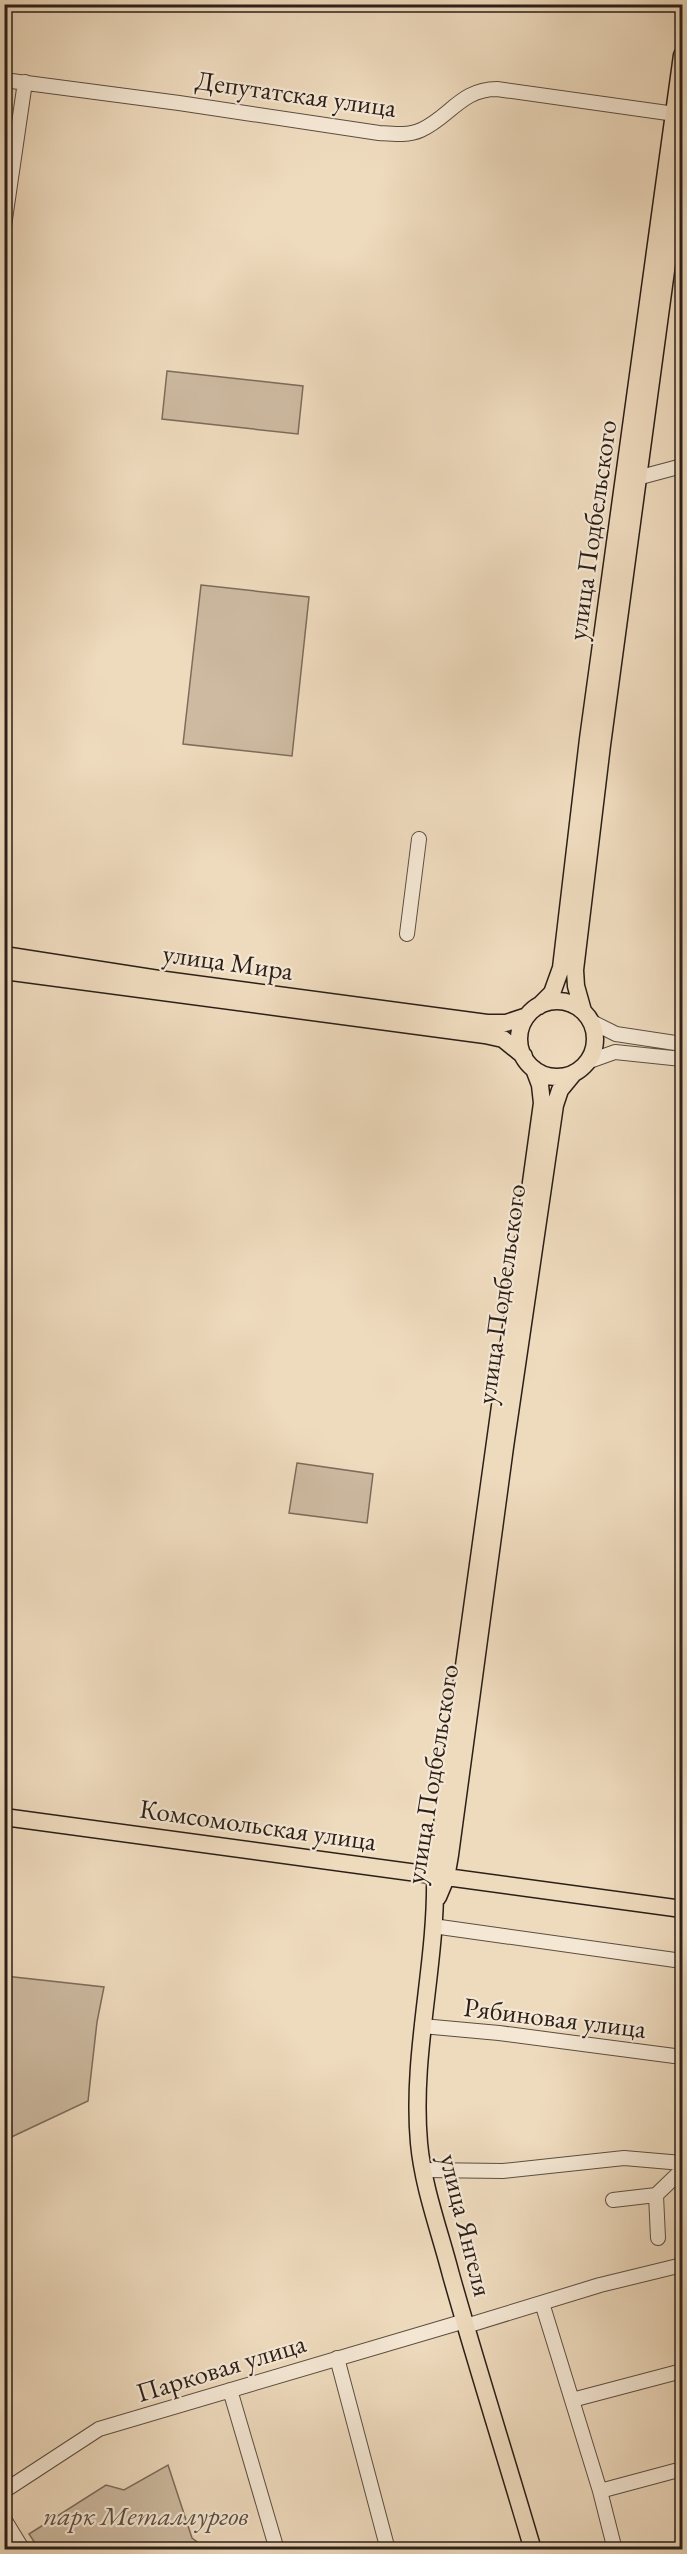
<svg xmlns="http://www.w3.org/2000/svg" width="687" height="2554" viewBox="0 0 687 2554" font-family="'EB Garamond',serif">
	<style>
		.green { fill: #cdbaa1; stroke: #7c6c5c; stroke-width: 1.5 }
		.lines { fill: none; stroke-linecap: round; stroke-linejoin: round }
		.minor-casing { stroke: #5c4e41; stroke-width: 16 }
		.major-casing { stroke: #2b1f18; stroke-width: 19 }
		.minor { stroke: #f4e7d4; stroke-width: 14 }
		.major { stroke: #eedabd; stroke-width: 16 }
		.labels { text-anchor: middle; stroke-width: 4.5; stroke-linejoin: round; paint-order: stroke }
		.street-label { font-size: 27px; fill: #2b1f18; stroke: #f4e7d4 }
		.park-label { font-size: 27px; font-style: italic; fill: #5c4e41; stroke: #f4e7d4 }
	</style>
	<rect width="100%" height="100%" fill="#eedabd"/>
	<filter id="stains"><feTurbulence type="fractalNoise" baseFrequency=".00333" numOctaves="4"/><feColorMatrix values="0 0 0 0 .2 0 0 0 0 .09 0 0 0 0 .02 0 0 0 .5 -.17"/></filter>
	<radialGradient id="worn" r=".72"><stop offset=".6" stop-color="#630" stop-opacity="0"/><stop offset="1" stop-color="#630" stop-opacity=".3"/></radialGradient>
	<!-- green -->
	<path class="green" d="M167,371L303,386L298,434L162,419Z
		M201,585L309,597L292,756L183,744Z
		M297,1463L373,1474L367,1523L289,1513Z
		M5,1976L104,1987L97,2022L88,2101L5,2140Z
		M168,2465L192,2538L204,2547L269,2549H39L29,2534L106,2485L124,2490Z"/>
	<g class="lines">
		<defs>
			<path id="minor" d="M4,80L179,103L379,133C393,134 408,136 421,130C450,117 461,89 497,89L682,115
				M4,226L25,82
				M637,478L682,466
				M407,934L419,839
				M592,1022L616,1034L682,1044
				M587,1062L615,1052L682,1059
				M433,1926L682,1961
				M422,2026L499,2033L682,2057
				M424,2170L503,2171L624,2158L682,2163
				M613,2200L656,2195
				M658,2238L656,2195L682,2170
				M542,2303L600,2491L615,2550
				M466,2326L600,2285L682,2265
				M337,2358L388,2550
				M230,2390L277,2550
				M572,2400L682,2371
				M4,2491L99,2429L465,2321
				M600,2491L682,2469
				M4,2519L23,2550"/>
			<path id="major" d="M4,955L165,980L487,1023H506L527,1016
				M4,971L485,1035L503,1039L524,1056
				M519 1039a38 38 0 1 1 76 0a38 38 0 1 1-76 0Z
				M539,1006L552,993L561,968L588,739L682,55
				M583,1011L576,986L575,970L602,745L682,152
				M4,1817L682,1909
				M438,1897L446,1878L450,1855L505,1447L555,1105L560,1090L574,1073
				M533,2550C506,2458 477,2367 451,2275C440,2232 423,2187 419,2143C411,2053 437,1965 435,1875L542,1103L540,1085L534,1069"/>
		</defs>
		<!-- minor casing -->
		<use href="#minor" class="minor-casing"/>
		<!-- major casing -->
		<use href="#major" class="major-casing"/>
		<!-- minor -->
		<use href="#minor" class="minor"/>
		<!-- major -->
		<use href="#major" class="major"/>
	</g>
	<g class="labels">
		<!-- street labels -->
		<g class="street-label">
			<text transform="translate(296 94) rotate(8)" y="9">Депутатская улица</text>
			<text transform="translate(592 530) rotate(-82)" y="9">улица Подбельского</text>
			<text transform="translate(228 962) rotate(8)" y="9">улица Мира</text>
			<text transform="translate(501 1294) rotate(-82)" y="9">улица Подбельского</text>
			<text transform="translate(432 1774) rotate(-81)" y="9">улица Подбельского</text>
			<text transform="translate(258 1825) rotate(8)" y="9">Комсомольская улица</text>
			<text transform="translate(555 2018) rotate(7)" y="9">Рябиновая улица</text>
			<text transform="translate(466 2225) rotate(76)" y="9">улица Янгеля</text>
			<text transform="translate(221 2368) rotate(-17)" y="9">Парковая улица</text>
		</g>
		<!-- park labels -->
		<g class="park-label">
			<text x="146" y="2525">парк Металлургов</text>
		</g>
	</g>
	<!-- margin -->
	<rect width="687" height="2554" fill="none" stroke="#eedabd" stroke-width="24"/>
	<rect x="6" y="6" width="675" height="2542" fill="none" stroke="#2b1f18" stroke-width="3"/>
	<rect x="12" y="12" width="663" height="2530" fill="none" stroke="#2b1f18" stroke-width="1.5"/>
	<rect width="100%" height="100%" filter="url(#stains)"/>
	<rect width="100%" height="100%" fill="url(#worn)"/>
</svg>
